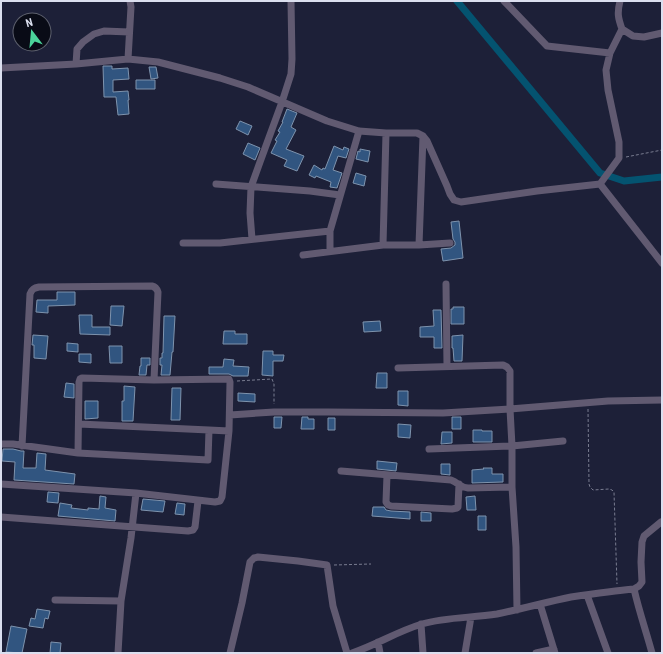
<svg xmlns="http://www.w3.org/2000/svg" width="663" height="654" viewBox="0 0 663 654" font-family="'Roboto Condensed',sans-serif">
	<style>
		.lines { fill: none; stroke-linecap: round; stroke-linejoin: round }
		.canal { stroke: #045370; stroke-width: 7 }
		.building { fill: #315580; stroke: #7e93ad }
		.path { stroke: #797c90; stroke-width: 1; stroke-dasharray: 3 2; stroke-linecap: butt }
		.street { stroke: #615a71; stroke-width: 7 }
	</style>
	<rect width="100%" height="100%" fill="#1d2038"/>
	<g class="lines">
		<!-- canal -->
		<path class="canal" d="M457,1L600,173L624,181L662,177"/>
	</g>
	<!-- building -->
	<path class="building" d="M103,66H112V69L128,68L129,79L113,80V92L128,91L129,100H128L129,114L118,115L116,97H104Z
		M149,67H156L158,78L151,79Z
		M136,80H155V89H136Z
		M287,109L297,113L291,127L296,130L286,149L304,156L297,171L284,166L287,160L271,153L277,141L275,140L280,132L278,131L283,122H282Z
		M240,121L252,126L248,135L236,129Z
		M248,143L260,148L255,160L243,154Z
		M334,146L343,150L344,147L349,149L346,158L338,156L333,170L342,173L337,188L330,187L331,182L316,176L315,178L309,175L314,165L322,170L323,168L325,169Z
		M360,149L370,151L368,162L356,159L358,151L360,152Z
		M356,173L366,176L364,186L353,183Z
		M459,221L463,258L443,261L441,249L451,248L455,245V242L453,239L451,222Z
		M57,292H75V305L48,306V313L36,312L37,300H57Z
		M111,306H124L122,326L110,325Z
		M453,307H464V324H451V309H453Z
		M433,310H441L442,348H434V337H420V327L434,326Z
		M79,315H92V327H110V335L80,334Z
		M164,316H175L173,352H172L170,375H161L162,365H160V358H162V353H163Z
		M380,321L381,331L364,332L363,322Z
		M224,331H235V334H247V344H223Z
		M33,335L48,336L46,359L34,358V345H32Z
		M463,335L462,361H454L453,348H452V336Z
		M67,343L78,344V352L67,351Z
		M109,346H122V363H110Z
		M263,351H273V355H284L283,361H273V376L262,375Z
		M79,354H91V363L79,362Z
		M141,358H150V365H147L146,375H139L140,366H141Z
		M224,359L234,360L233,366L249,367L248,376H233L229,374H209V367H223Z
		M377,373H387V388H376Z
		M66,383L74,384V398L64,397Z
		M124,386L135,387L133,421H122V401H124Z
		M172,388H181L180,420H171Z
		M398,391H408V406L398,405Z
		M238,393L255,394V402L238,401Z
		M85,401H98V418L85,419Z
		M274,417H282L281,428H274Z
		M302,417H308V419H314V429H301Z
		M452,417H461V429H452Z
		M328,418H335V430H328Z
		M398,424L411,425L410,438L398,437Z
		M473,430H482V431H492V442H473Z
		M442,432H452V443L441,444Z
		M3,449H13L21,451H24L23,468H36L37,453L46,454L45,470L75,474L74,484L14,480L15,462L2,461Z
		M377,461L397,463L396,471L377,469Z
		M441,464H450V475L441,474Z
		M483,468H492V474H503V482L472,483V470L484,469Z
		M48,492L59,493L58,503L47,502Z
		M100,496L106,497L105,508L116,510L115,521L58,516L60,503L72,505L71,508L88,510V508L99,509Z
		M475,496L476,510H467L466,497Z
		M143,499L165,501L163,512L141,510Z
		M177,503L185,504L184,515L175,514Z
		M373,507H384L386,510L391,511L410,512V519L372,516Z
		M421,512L431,513V521H421Z
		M478,516H486V530H478Z
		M37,609L50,611L48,619L45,618L43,628L29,626L31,618L35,619Z
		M11,626L27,629L22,653L6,652Z
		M51,642L61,643L60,653H50Z"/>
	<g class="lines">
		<!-- path -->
		<path class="path" d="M626,157L662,150
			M237,381L272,379L274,384V404
			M588,409L589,484L590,487L593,490L609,489L612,490L614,492L617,584
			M334,565L371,564"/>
		<!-- street -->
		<path class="street" d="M504,1L547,46L610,53
			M622,29L633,36L644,37L662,33
			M128,59L131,7L130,1
			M76,64L77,49L83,42L94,34L104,31L129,32
			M1,68L76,64L128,59L158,62L220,78L248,87L327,121L359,131L386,133H417L423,136L427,141L447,186L450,194L454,200L461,202L537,191L600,184L619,158V142L608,90L606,70L610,53L622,29C618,18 617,13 620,1
			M216,184L310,191L340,195
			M600,184L662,263
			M252,239L250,213L251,187L260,162L282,102L291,74L292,59L291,1
			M183,243H220L330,231
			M383,245L386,133
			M419,245L423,136
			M330,251V231L359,131
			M303,255L383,245H419L450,243
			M446,284L447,366
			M398,368L503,365L507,367L510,371V409L608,401L662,400
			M230,415L274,412H328L443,413L510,409L512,446L563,441
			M79,424L209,430
			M1,444H13L78,453L79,382L80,379L82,378L154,380L229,379L230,382L229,431L222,497L220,501L215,502L136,493L1,484
			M22,446L30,294C32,289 34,288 39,287L152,286C156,287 157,289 158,292L154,380
			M429,449L512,446V487L516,547L517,610
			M78,453L208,460L209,430L229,431
			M341,471L451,480C459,483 459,487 468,488L512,487
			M387,475L386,502L388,505L391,506L452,509L457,508L458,507L459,484
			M1,517L188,531L193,530L195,527L198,501
			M634,589C639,611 646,631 652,653
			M587,595L608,653
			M55,600L121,601
			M540,604L555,653
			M421,624L423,653
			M378,642L380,653
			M118,653L121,601L131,538L136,493
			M230,653L242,603L250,562L254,558L258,557L298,561L327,565L333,606L347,653
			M352,653C376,645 398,631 422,624C446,617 472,618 497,614C522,609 546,602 571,597C592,594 613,591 634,589L639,586L642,582L641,562L642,542L644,536L661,522
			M465,653L471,617
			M536,653L554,649"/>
	</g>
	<!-- border -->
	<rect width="663" height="654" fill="none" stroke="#dbdfef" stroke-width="4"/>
	<!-- north arrow -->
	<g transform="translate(32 32) rotate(344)"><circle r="19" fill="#090b16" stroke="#5d606d"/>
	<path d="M0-3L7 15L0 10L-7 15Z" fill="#4bd49b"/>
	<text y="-6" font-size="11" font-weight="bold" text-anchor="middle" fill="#dbdfef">N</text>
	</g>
</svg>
